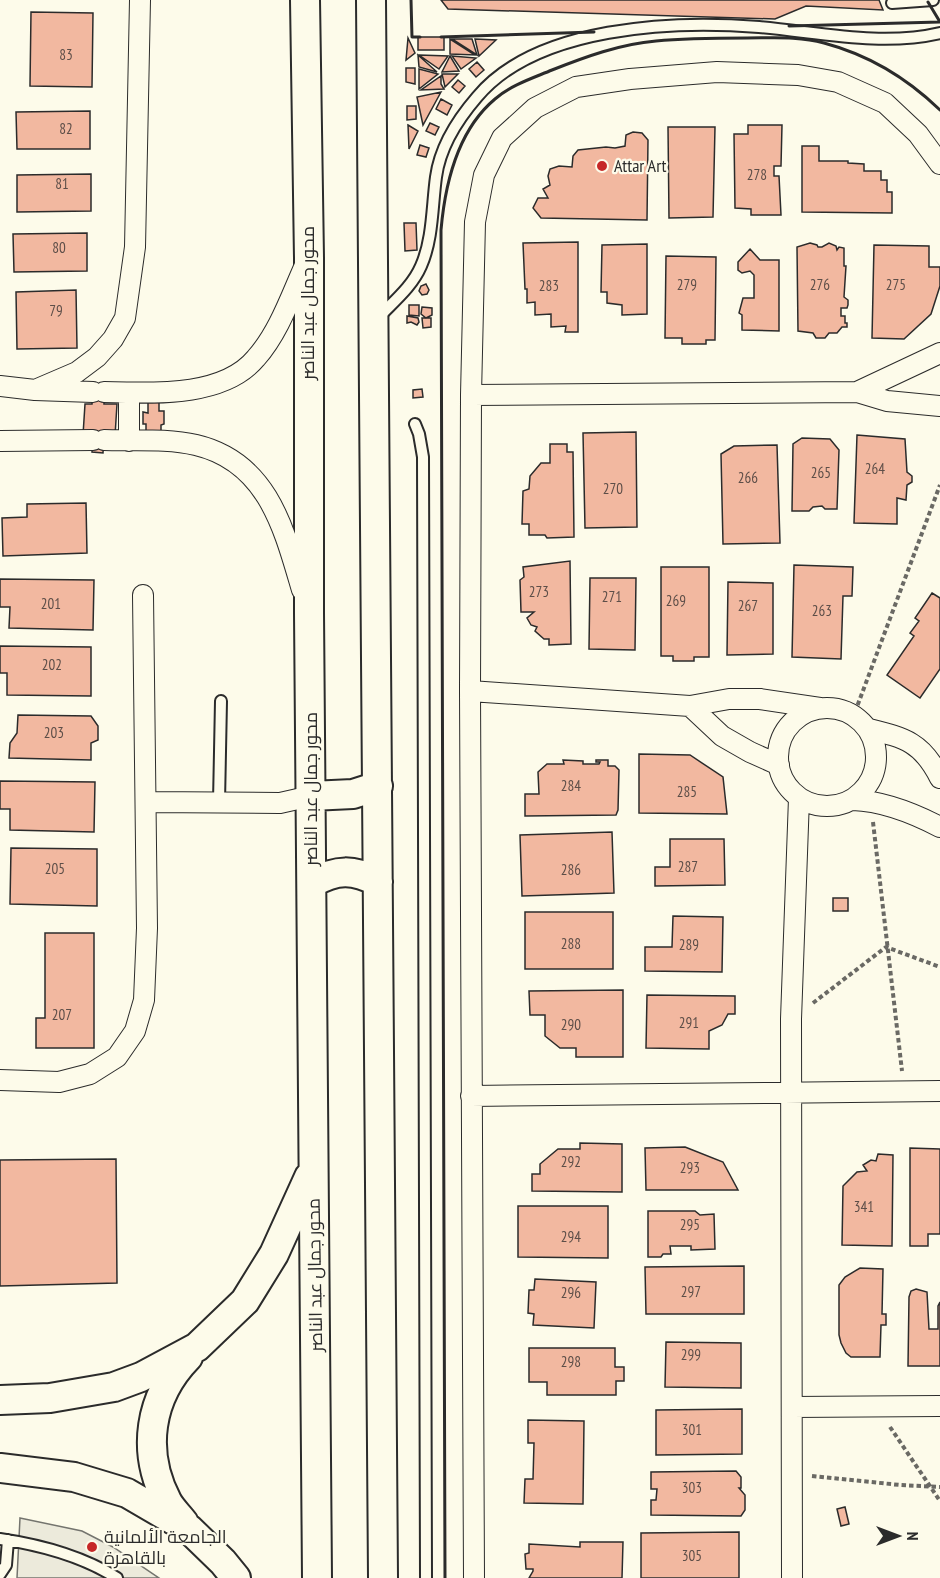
<svg xmlns="http://www.w3.org/2000/svg" width="940" height="1578" viewBox="0 0 940 1578" font-family="'PT Sans Narrow',Cairo,sans-serif">
	<style>
		.parking { fill: #eceadb; stroke: #74746e; stroke-width: 1.5 }
		.building { fill: #f2b8a0; stroke: #2b2b2b; stroke-width: 1.5 }
		.lines { fill: none; stroke-linecap: round; stroke-linejoin: round }
		.lane-casing { stroke: #2b2b2b; stroke-width: 14 }
		.street-casing { stroke: #2b2b2b; stroke-width: 22 }
		.secondary-casing { stroke: #2b2b2b; stroke-width: 32 }
		.path { stroke: #6a6964; stroke-width: 4; stroke-dasharray: 4.5 3; stroke-linecap: butt }
		.lane { stroke: #fdfbea; stroke-width: 10 }
		.street { stroke: #fdfbea; stroke-width: 20 }
		.secondary { stroke: #fdfbea; stroke-width: 28 }
		.wall { stroke: #2b2b2b; stroke-width: 3 }
		.poi-dot { fill: #c62828; stroke: #fdfbea; stroke-width: 2 }
		.labels { text-anchor: middle; stroke-width: 4.5; stroke-linejoin: round; paint-order: stroke }
		.number-label { font-size: 15px; fill: #5d4e48 }
		.poi-label { font-size: 18px; fill: #2b2b2b; stroke: #fdfbea; text-anchor: start }
		.street-label { font-size: 18px; fill: #2b2b2b; stroke: #fdfbea }
	</style>
	<rect width="100%" height="100%" fill="#fdfbea"/>
	<!-- parking -->
	<path class="parking" d="M20,1518L82,1531L113,1547L159,1578H17Z"/>
	<!-- building -->
	<path class="building" d="M441,0H879L883,10L806,6L775,19L448,9Z
		M31,12L93,13L92,87L30,86Z
		M418,37H444V50H418Z
		M408,38L415,53L406,60Z
		M450,39L475,55L450,54Z
		M452,39H472L477,55Z
		M475,39L496,40L479,56Z
		M418,55L437,72L419,67Z
		M419,55L448,56L439,69Z
		M450,56L459,71L442,72Z
		M452,56L476,58L461,69Z
		M477,62L484,70L476,77L469,69Z
		M406,68H415V84L406,82Z
		M419,69L438,74L419,89Z
		M442,74H458L445,87Z
		M441,76V84L444,89L421,90Z
		M458,80L465,86L459,93L452,87Z
		M441,92L423,125L417,97Z
		M441,99L452,105L447,115L436,109Z
		M407,106H416V119L407,120Z
		M90,111V149H17L16,112Z
		M430,123L439,127L435,135L426,131Z
		M408,125L418,131L409,149Z
		M748,125H782L781,166H774V176H779L781,215H751V209L735,208L734,134H748Z
		M668,127H715L713,217L669,218Z
		M633,132L642,133L648,140L647,220L541,218L533,208L538,198H548L543,189L550,185L548,176L550,169L559,166L572,167L573,156L578,150L606,147L615,148L625,146L626,135Z
		M420,145L429,148L426,157L417,155Z
		M802,146H819V161H848V163L864,164V171H881V180H887V192H892V213L802,212Z
		M91,174V211L17,212V175Z
		M404,223H416L417,250L405,251Z
		M87,233V271L14,272L13,234Z
		M578,242V332H565L566,326L551,327V314L535,315V302L527,303V289H525L523,243Z
		M810,243L817,245L818,247H822L829,243L836,246L837,250L839,247L844,248V266H846L844,297L848,300V305L847,308H841V316H845V323H847V327H842L837,333H829L825,338H816L813,333L798,331L797,247Z
		M647,244V314L622,315V305L607,303V292H601L602,245Z
		M874,245L929,246V267H940V286L931,314L904,339L872,338Z
		M750,249L760,260H779V331L742,330V315L739,313L743,298H754V275L750,271L742,273L738,270V262Z
		M666,256L716,257L715,340H706V344H682V338H665Z
		M426,284L429,290L427,294L422,295L419,291L421,286Z
		M76,290L77,348L17,349L16,292Z
		M409,305H419V316L409,315Z
		M422,307L432,308V315L426,318L421,314Z
		M407,316L418,318L419,322L417,325L411,322L407,323Z
		M422,318H431V327L423,328Z
		M93,388H104V404H117L115,436L104,435L103,453L92,452L93,436L83,435L85,404H92Z
		M422,389L423,397L413,398V390Z
		M148,401H159V411H164V424L161,425V434H146V424H143V412L148,413Z
		M636,432L637,527L585,528L583,433Z
		M857,435L905,439L907,472L912,476V482L907,485L906,500L897,498V524L854,523Z
		M802,438L830,439L839,450L837,509H825L822,506L813,507L809,511H792L793,444Z
		M550,444H567V452H573L574,537L547,538L545,535H529V524H522L523,491L529,489L530,476L541,463H550Z
		M777,445L780,543L723,544L721,454L734,446Z
		M86,503L87,553L3,556L2,518L27,517V504Z
		M570,561L571,644L549,645V639H544L535,631L537,627L531,625L527,618L534,612H521L520,580L524,577L523,567Z
		M794,565L853,567L852,596H843L841,659L792,657Z
		M661,567H709V657H694V661H673V656H661Z
		M590,578H636L635,650L589,649Z
		M0,579L94,580L93,630L9,628L10,607H0Z
		M728,582L773,583V654L727,655Z
		M932,593L940,598V669L920,698L887,675L914,636L910,633L919,621L915,618Z
		M0,646L91,647V696L7,695V673H0Z
		M18,715L91,716L98,726V740L91,743V760L9,758L10,743L17,733Z
		M639,754L690,755L723,777L727,814L639,813Z
		M563,760L583,761V764H599L600,762H596V760H608V766H615L619,770L618,810L616,815L525,816V794H539L538,772L547,764H564Z
		M0,781L95,782L94,832L10,830V809H0Z
		M612,832L614,893L522,896L520,835Z
		M670,839H724L725,885L655,886V867H670Z
		M11,848L97,849V906L10,904Z
		M833,898H848V911H833Z
		M525,912H613V969H525Z
		M673,916L723,917L722,972L645,971V947H672Z
		M45,933H94V1048H36V1018H45Z
		M623,990V1057H576V1048H560L545,1036V1015H530L529,991Z
		M647,995L735,996V1014H728L722,1025L709,1031V1049L646,1048Z
		M580,1143L622,1144V1192L532,1191V1174H540V1164L558,1149H580Z
		M685,1147L723,1162L738,1190H646L645,1148Z
		M910,1148L940,1149V1234H928V1246H910Z
		M878,1154L893,1155L892,1246L842,1245L843,1186L857,1172L867,1171L863,1165L871,1160L876,1161Z
		M116,1159L117,1283L0,1286V1160Z
		M518,1206H608V1258L518,1257Z
		M648,1211H695L700,1215L714,1214L715,1249L691,1250V1246H670L671,1254H663L661,1257H648Z
		M744,1266V1314H646L645,1267Z
		M860,1268L883,1269L882,1314H886V1325H881L880,1357H851L846,1353L841,1343L839,1335V1285L845,1277Z
		M535,1279L596,1282L594,1328L533,1325L534,1314L528,1313L529,1290H534Z
		M916,1289L927,1292L929,1329H938V1306L940,1302V1366H908L909,1297L911,1291Z
		M666,1342L741,1343V1388L665,1387Z
		M529,1348H615V1367H624V1381H616V1395H547V1382H529Z
		M742,1409V1454L656,1455V1410Z
		M528,1420L584,1421L583,1504L524,1503L525,1479H533L534,1443H528Z
		M736,1471L741,1477V1488H739L745,1495V1510L741,1516L651,1515V1500H656L657,1489H651V1472Z
		M845,1507L849,1524L841,1526L837,1509Z
		M739,1532V1578H641V1533Z
		M580,1542H623L622,1578H529L533,1571V1569H526L525,1554L529,1553V1544L580,1547Z"/>
	<g class="lines">
		<defs>
			<path id="lane" d="M892,3L933,0
				M378,318C393,302 412,287 421,266C433,239 432,206 436,177C440,147 458,119 477,97C536,26 674,20 759,27C818,32 881,47 940,33
				M415,424L419,434L423,457L426,1578
				M219,802L221,701
				M0,1539C41,1545 82,1556 117,1578
				M0,1574L6,1565L8,1540"/>
			<path id="street" d="M0,386L35,390L93,392
				M35,390L77,372L97,357L113,339L125,318L135,247L140,0
				M104,392C151,393 223,398 256,358C279,332 291,296 305,265
				M857,392L940,353
				M129,393V441
				M471,395L857,392L887,401L940,406
				M104,440C134,441 167,438 196,445C268,462 284,529 302,590
				M0,441L93,440
				M470,691L690,706L729,699H760L820,708
				M690,706L722,736L750,752L779,765
				M778 757a49 49 0 1 1 98 0a49 49 0 1 1-98 0Z
				M869,729C905,738 922,742 940,778
				M853,800C884,801 913,813 940,827
				M146,802L280,803L311,796
				M0,1080L59,1082L90,1074L117,1057L135,1031L144,1000L147,928L143,595
				M471,1096L940,1091
				M792,1407L940,1406
				M474,1578L470,691L471,395L475,222L484,175L502,138L535,108L576,87L630,79L717,72L798,75L838,82L885,103L918,134L940,164
				M792,1578L791,1019L799,798"/>
			<path id="secondary" d="M305,0L309,258V613L317,1578
				M371,0L383,1578
				M311,796L353,794L378,786
				M312,883C337,869 353,869 378,882
				M0,1400L50,1398L114,1387L141,1377L197,1347L245,1301L274,1254L309,1177
				M0,1468L74,1477L127,1493L189,1529L223,1562L236,1578
				M184,1523C179,1516 171,1509 167,1501C141,1451 149,1397 188,1357"/>
		</defs>
		<!-- lane casing -->
		<use href="#lane" class="lane-casing"/>
		<!-- street casing -->
		<use href="#street" class="street-casing"/>
		<!-- secondary casing -->
		<use href="#secondary" class="secondary-casing"/>
		<!-- path -->
		<path class="path" d="M855,712L940,485
			M873,822L902,1071
			M813,1003L886,947L940,967
			M890,1427L940,1501
			M812,1476L900,1485L940,1487"/>
		<!-- lane -->
		<use href="#lane" class="lane"/>
		<!-- street -->
		<use href="#street" class="street"/>
		<!-- secondary -->
		<use href="#secondary" class="secondary"/>
		<!-- wall -->
		<path class="wall" d="M411,0L412,37H420
			M789,26L940,22L928,2
			M441,37L594,32
			M445,1578L441,230C445,184 458,130 495,99C511,85 533,78 552,70C585,57 620,44 656,41C686,38 717,38 747,38C773,38 799,36 824,43C869,55 907,78 940,110"/>
	</g>
	<!-- markers -->
	<g class="poi-dot">
		<circle cx="602" cy="166" r="6"/>
		<circle cx="92" cy="1547" r="6"/>
	</g>
	<g class="labels">
		<!-- number labels -->
		<g class="number-label">
			<text x="66" y="60">83</text>
			<text x="66" y="134">82</text>
			<text x="757" y="180">278</text>
			<text x="62" y="189">81</text>
			<text x="59" y="253">80</text>
			<text x="687" y="290">279</text>
			<text x="820" y="290">276</text>
			<text x="896" y="290">275</text>
			<text x="549" y="291">283</text>
			<text x="56" y="316">79</text>
			<text x="875" y="474">264</text>
			<text x="821" y="478">265</text>
			<text x="748" y="483">266</text>
			<text x="613" y="494">270</text>
			<text x="539" y="597">273</text>
			<text x="612" y="602">271</text>
			<text x="676" y="606">269</text>
			<text x="51" y="609">201</text>
			<text x="748" y="611">267</text>
			<text x="822" y="616">263</text>
			<text x="52" y="670">202</text>
			<text x="54" y="738">203</text>
			<text x="571" y="791">284</text>
			<text x="687" y="797">285</text>
			<text x="688" y="872">287</text>
			<text x="55" y="874">205</text>
			<text x="571" y="875">286</text>
			<text x="571" y="949">288</text>
			<text x="689" y="950">289</text>
			<text x="62" y="1020">207</text>
			<text x="689" y="1028">291</text>
			<text x="571" y="1030">290</text>
			<text x="571" y="1167">292</text>
			<text x="690" y="1173">293</text>
			<text x="864" y="1212">341</text>
			<text x="690" y="1230">295</text>
			<text x="571" y="1242">294</text>
			<text x="691" y="1297">297</text>
			<text x="571" y="1298">296</text>
			<text x="691" y="1360">299</text>
			<text x="571" y="1367">298</text>
			<text x="692" y="1435">301</text>
			<text x="692" y="1493">303</text>
			<text x="692" y="1561">305</text>
		</g>
		<!-- poi labels -->
		<g class="poi-label">
			<text x="614" y="172">Attar Art</text>
			<text x="104" y="1543">الجامعة الألمانية<tspan x="104" dy="21">بالقاهرة</tspan></text>
		</g>
		<!-- street labels -->
		<g class="street-label">
			<text transform="translate(308 303) rotate(-90)" y="6">محور جمال عبد الناصر</text>
			<text transform="translate(311 789) rotate(-90)" y="6">محور جمال عبد الناصر</text>
			<text transform="translate(315 1275) rotate(-91)" y="6">محور جمال عبد الناصر</text>
		</g>
	</g>
	<!-- north arrow -->
	<g transform="translate(898 1536) rotate(90)" stroke="#fdfbea" stroke-width="4.5" paint-order="stroke">
	<path d="M0-4.5L10 22L0 15L-10 22Z" fill="#2b2b2b"/>
	<text y="-9" font-size="16" font-weight="bold" text-anchor="middle" fill="#2b2b2b">N</text>
	</g>
</svg>
